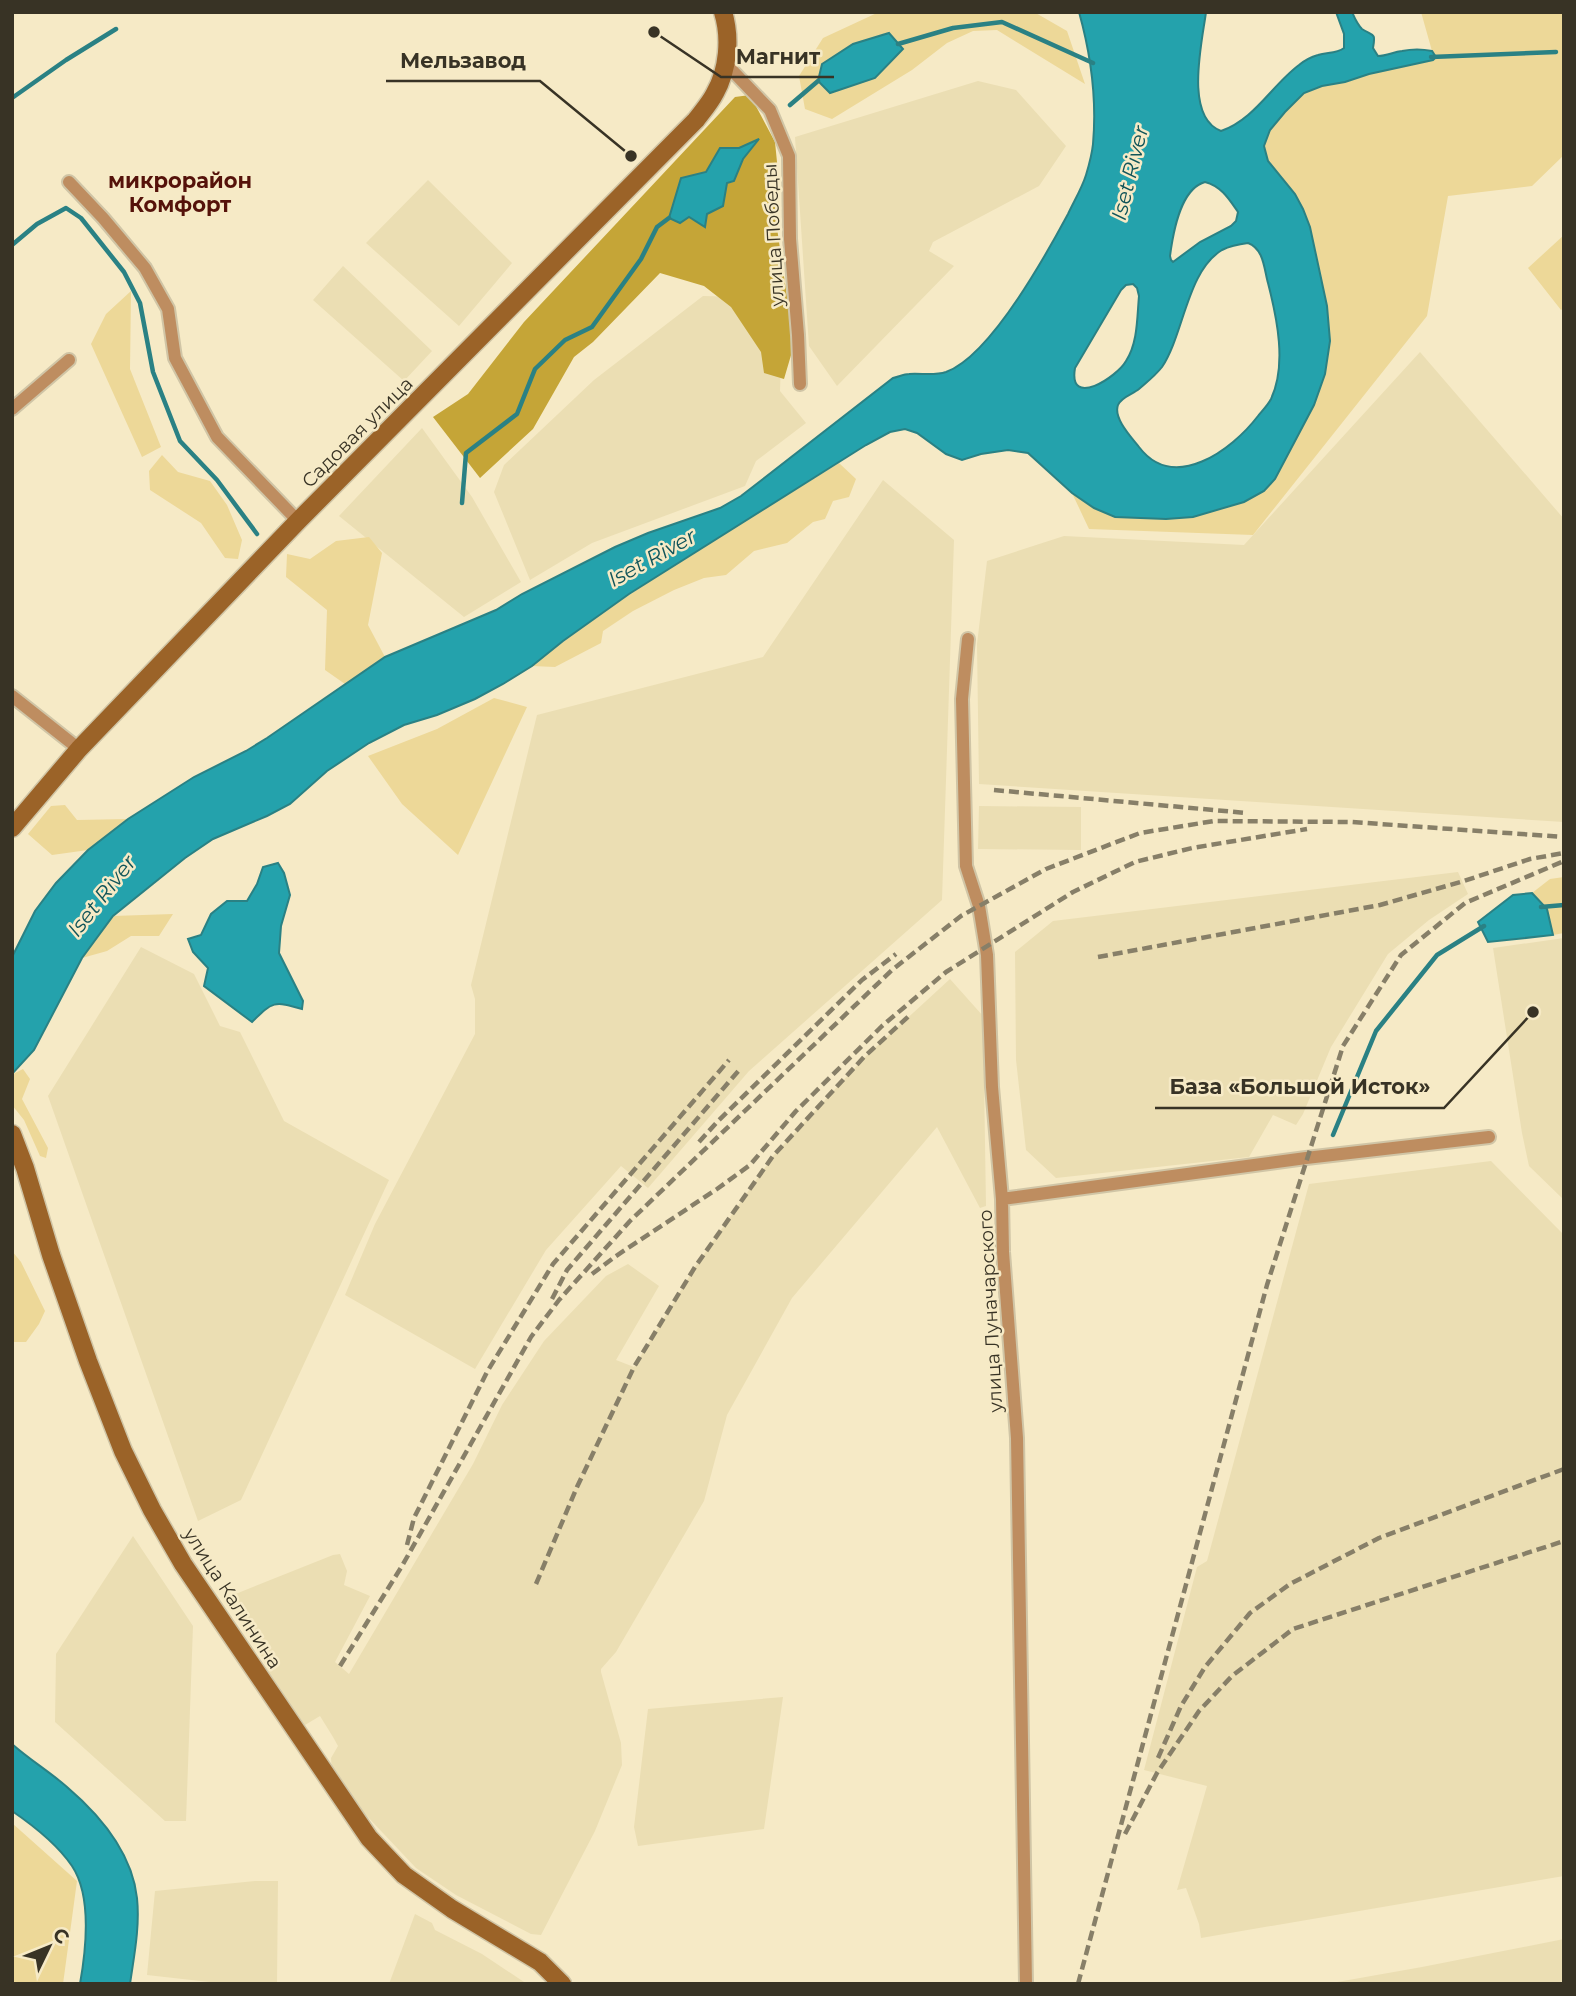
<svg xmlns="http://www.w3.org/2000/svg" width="1576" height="1996" viewBox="0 0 1576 1996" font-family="Montserrat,sans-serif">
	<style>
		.built { fill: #ebdeb3 }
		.green { fill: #edd898 }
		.forest { fill: #c5a537; fill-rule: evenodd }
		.water { fill: #24a2ac; stroke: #2a8184; stroke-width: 2; fill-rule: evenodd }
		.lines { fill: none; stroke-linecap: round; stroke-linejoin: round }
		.stream { stroke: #2a8184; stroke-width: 4.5 }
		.street-casing { stroke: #d0c5a6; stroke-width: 16 }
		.secondary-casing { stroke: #d0c5a6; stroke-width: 21 }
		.street { stroke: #be8d60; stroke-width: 12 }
		.secondary { stroke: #9b6328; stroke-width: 18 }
		.rail { stroke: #877f68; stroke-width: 4.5; stroke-dasharray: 10 5; stroke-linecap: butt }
		.labels { text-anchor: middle; stroke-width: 5; stroke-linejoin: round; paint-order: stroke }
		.street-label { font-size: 19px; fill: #383325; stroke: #f6eac6 }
		.water-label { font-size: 21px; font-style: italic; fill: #105459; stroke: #f6eac6 }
		.neighbourhood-label { font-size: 21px; font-weight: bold; fill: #55120a; stroke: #f6eac6 }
		.leader { fill: none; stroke: #383325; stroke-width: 2.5 }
		.callout-dot { fill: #383325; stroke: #f6eac6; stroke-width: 2.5 }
		.callout-label { font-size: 21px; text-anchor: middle; font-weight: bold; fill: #383325; stroke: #f6eac6; stroke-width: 5; stroke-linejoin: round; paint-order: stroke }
	</style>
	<rect width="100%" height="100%" fill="#f6eac6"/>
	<!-- built -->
	<path class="built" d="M978,81L1016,90L1066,146L1039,186L933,242L929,251L954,266L837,386L809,346L795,137Z
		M428,180L512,263L459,326L366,243Z
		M343,266L432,351L404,381L313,300Z
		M703,296L783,298L780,391L806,423L756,461L745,486L592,543L530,580L494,492L504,465L594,380Z
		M1420,352L1564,519V822L979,784L977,644L987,561L1064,536L1244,545Z
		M422,428L472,497L521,582L464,617L339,516Z
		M883,480L954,540L942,900L749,1071L648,1188L621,1166L546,1250L475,1369L345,1295L375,1224L475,1034V999L471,985L537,715L763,657Z
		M979,806L1081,807V850L978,849Z
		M1458,872L1468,894L1429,920L1388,954L1331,1047L1303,1114L1296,1125L1273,1115L1249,1157L1056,1178L1026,1150L1016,1060L1015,952L1053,921Z
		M1564,938V1200L1529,1166L1522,1133L1493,948Z
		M141,947L194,974L220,1026L240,1032L284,1121L389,1180L241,1500L198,1521L48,1096Z
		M950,979L983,1016L986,1206L980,1208L937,1127L792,1298L727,1415L704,1501L616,1652L601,1669V1672L621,1743L622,1765L595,1831L541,1935L531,1934L456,1895L416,1868L365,1814L332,1772L331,1758L338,1746L333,1737L320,1716L305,1725L273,1681L233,1595L333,1555L340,1554L347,1571L344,1585L370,1596L335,1662L349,1674L473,1464L502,1405L544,1341L606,1276L628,1264L659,1286L616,1360L634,1367L695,1267L773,1156L864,1058Z
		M1491,1161L1564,1235V1876L1201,1938L1199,1924L1186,1888L1177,1890L1207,1786L1144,1770L1197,1567L1207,1561L1309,1184Z
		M133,1536L193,1626L186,1821H165L55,1722L56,1654Z
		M783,1697L764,1829L638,1846L634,1827L648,1709Z
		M255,1881H278L277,1984H227L147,1975L155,1891Z
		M415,1914L432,1923L435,1930L482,1954L527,1984H389Z
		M1564,1939V1984H1326L1422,1967Z"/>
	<!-- green -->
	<path class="green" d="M879,12H1034L1067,31L1085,84L997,30L973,31L947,43L912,70L832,119L805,109L799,76L823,38Z
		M1421,12H1564V155L1532,186L1448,196L1427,316L1253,535L1089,529L1072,493L1094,508L1193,517L1243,502L1264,491L1275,479L1314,405L1325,374L1330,341L1327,306L1310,227L1303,209L1295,194L1268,161L1264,146L1270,130L1285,112L1304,93L1322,86L1345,82L1369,74L1434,60L1435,54L1432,51Z
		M1564,235V308L1561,310L1528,268Z
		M131,291L130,369L161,447L142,457L91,344L106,314Z
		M162,455L178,472L210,481L227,505L242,540L238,559L225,558L201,523L150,490L149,471Z
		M839,463L856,479L849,497L833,501L825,519L813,522L787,543L754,551L726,575L704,578L674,590L633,611L603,631L601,643L555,667L532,666C628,589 735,528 839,463Z
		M369,537L382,553L368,625L385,657L345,684L325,670L327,610L286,577L287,554L310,559L336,541Z
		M494,698L527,707L458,855L402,804L368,756L437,729Z
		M65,805L77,820L128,819L88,850L52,855L28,834L51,806Z
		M1564,877V933L1553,935L1547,909L1532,893L1550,879Z
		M173,914L159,936H131L107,951L82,958L113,916Z
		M23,1069L30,1079L22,1099L48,1148L46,1158L40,1156L24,1120L12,1105L13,1074Z
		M12,1251L21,1262L45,1311L39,1324L26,1342H12Z
		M12,1823L77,1881L63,1984H12Z"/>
	<!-- forest -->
	<path class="forest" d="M750,95L775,142L779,182L777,228L794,345L784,379L764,373L761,352L731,307L704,286L660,273L593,342L574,357L533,429L480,478L433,417L468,394L524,322L735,97ZM758,141L743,159L734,181L727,183L707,214L705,227L688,217L680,223L720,148H739Z"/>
	<!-- water -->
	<path class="water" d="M1079,12H1206C1202,43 1184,117 1221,131C1254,120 1272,85 1299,65C1305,60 1311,57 1318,55C1327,52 1336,54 1344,48V34L1336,12H1352C1355,19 1357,24 1362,29C1373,36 1376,32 1373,48L1378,56C1387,56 1393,52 1402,51C1412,49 1422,49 1432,51L1436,57L1433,60L1369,74L1345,82L1322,86L1304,93L1285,112L1270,130L1264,146L1268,161L1295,194L1303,209L1310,227L1327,306L1330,341L1325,374L1314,405L1275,479L1264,491L1244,502L1193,517L1166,519L1115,517L1094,508L1072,493L1028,453L1008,450L981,454L962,460L946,454L917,433L905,429L890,432L866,445L629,594L563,641L532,666L503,684L475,699L437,715L404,725L369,743L327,771L290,804L267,816L213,839L185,858L113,916L82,958L34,1050L12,1074V957L35,911L56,883L88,850L128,819L194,777L246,751L267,738L385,657L496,610L522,594L615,547L648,533L720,508L741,496L893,378C898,377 904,374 909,374C921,373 934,376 946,372C990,356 1046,255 1068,214C1074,201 1082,188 1086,175C1089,165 1092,154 1093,144C1097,99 1091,55 1079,12ZM1205,182C1221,186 1229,199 1238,212L1236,221L1231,226L1200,242L1173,262L1171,260L1170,256C1173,233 1180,189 1205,182ZM1248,243C1264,249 1264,269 1268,283C1277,318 1287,365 1271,399C1268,405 1262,411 1258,416C1232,450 1174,493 1139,447C1131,437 1113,418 1118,405C1121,397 1133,394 1139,389C1147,382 1155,376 1162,367C1184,334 1187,271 1222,250C1230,246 1240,244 1248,243ZM1133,284L1137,288L1139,296C1137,317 1138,343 1126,361C1117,377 1068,409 1075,368L1121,290L1126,285Z
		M889,33L903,49L875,78L830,93L818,81L822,64L853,44Z
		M759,139L743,159L734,181L727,183L723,206L707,214L705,227L689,217L680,223L669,218L681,178L706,172L720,148H739Z
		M278,863L284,873L290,895L281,926L279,953L303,1001L302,1009C274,1001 273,1001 252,1022L204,986L208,968L193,952L188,939L201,935L211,914L227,901H247L257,884L263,867Z
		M1532,893L1547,909L1553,935L1488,942L1478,922L1513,895Z
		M12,1744C30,1760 50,1772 67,1787C101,1816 132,1853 137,1898C140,1927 134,1956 130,1984H80C86,1950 92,1896 72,1866C57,1844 34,1826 12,1811Z"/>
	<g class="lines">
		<!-- stream -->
		<path class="stream" d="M898,44L953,28L1002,22L1093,63
			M1431,57L1556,52
			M12,98L66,60L116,29
			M790,105L818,81
			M12,245L37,224L66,208L81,218L124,272L140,303L153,372L180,441L217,480L257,534
			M462,503L466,453L517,414L535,369L565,340L592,327L641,259L657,227L669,218
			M1541,907L1564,905
			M1333,1135L1376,1031L1437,955L1484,926"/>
		<defs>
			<path id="street" d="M726,64L770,110L789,156L790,239L798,335L800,384
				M69,182L103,218L145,268L168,309L175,358L217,437L298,521
				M12,409L69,360
				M968,639L962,699L966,866L979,906L987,955L992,1087L1002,1199L1003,1252L1017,1438L1026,1984
				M12,696L79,749
				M1002,1199L1306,1158L1489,1137"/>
			<path id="secondary" d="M12,828L79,749L298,521L696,120C702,112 710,103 715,93C728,70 731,38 723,12
				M12,1134L25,1168L51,1255L88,1361L123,1451L152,1510L183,1564L369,1838L404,1875L452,1909L540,1962L562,1984"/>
		</defs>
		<!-- street casing -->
		<use href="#street" class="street-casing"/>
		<!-- secondary casing -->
		<use href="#secondary" class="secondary-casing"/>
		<!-- street -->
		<use href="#street" class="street"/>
		<!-- secondary -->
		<use href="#secondary" class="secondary"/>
		<!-- rail -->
		<path class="rail" d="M994,790L1246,813
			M1098,957L1380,905L1464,881L1530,859L1564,853
			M699,1142L718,1121L862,980L896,954
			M592,1274L616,1256L717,1189L750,1165L796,1111L882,1026L946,972L1073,892L1135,862L1192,848L1307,829
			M552,1299L567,1270L740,1069
			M407,1545L414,1518L487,1372L553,1264L729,1060
			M536,1584L577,1487L634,1367L695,1267L773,1156L864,1057L911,1014
			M340,1666L402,1566L531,1337L559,1300L630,1221L892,970L961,916L1046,869L1140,833L1214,821L1352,822L1564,837
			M1158,1758L1181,1706L1205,1667L1250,1613L1290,1584L1379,1538L1564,1469
			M1125,1834L1157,1773L1199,1711L1232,1676L1293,1629L1564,1541
			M1078,1984L1267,1285L1343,1046L1401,955L1465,903L1564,861"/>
	</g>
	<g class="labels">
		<!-- street labels -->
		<g class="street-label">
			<text transform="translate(773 235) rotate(-93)" y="7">улица Победы</text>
			<text transform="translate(357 432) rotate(-45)" y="7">Садовая улица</text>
			<text transform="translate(990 1311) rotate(-93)" y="7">улица Луначарского</text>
			<text transform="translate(233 1598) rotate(57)" y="7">улица Калинина</text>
		</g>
		<!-- water labels -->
		<g class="water-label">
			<text transform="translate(1130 173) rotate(-76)" y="7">Iset River</text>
			<text transform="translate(652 558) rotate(-29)" y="7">Iset River</text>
			<text transform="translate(102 896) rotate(-52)" y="7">Iset River</text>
		</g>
		<!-- neighbourhood labels -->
		<g class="neighbourhood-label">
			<text x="180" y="188">микрорайон<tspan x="180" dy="24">Комфорт</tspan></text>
		</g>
	</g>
	<!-- callouts -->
	<path class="leader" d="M654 32L721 77H834M631 156L540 81H386M1533 1012L1444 1108H1155"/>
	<g class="callout-dot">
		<circle cx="654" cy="32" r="7"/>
		<circle cx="631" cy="156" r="7"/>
		<circle cx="1533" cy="1012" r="7"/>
	</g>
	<g class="callout-label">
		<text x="778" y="64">Магнит</text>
		<text x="463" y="68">Мельзавод</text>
		<text x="1300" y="1094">База «Большой Исток»</text>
	</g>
	<!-- border -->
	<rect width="1576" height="1996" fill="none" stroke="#383325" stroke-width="28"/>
	<!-- north arrow -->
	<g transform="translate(49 1947) rotate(47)" stroke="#f6eac6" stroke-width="5" paint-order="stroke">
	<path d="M0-5L12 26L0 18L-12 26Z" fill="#383325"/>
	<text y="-10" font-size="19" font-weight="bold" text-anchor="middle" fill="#383325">С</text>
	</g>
</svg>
